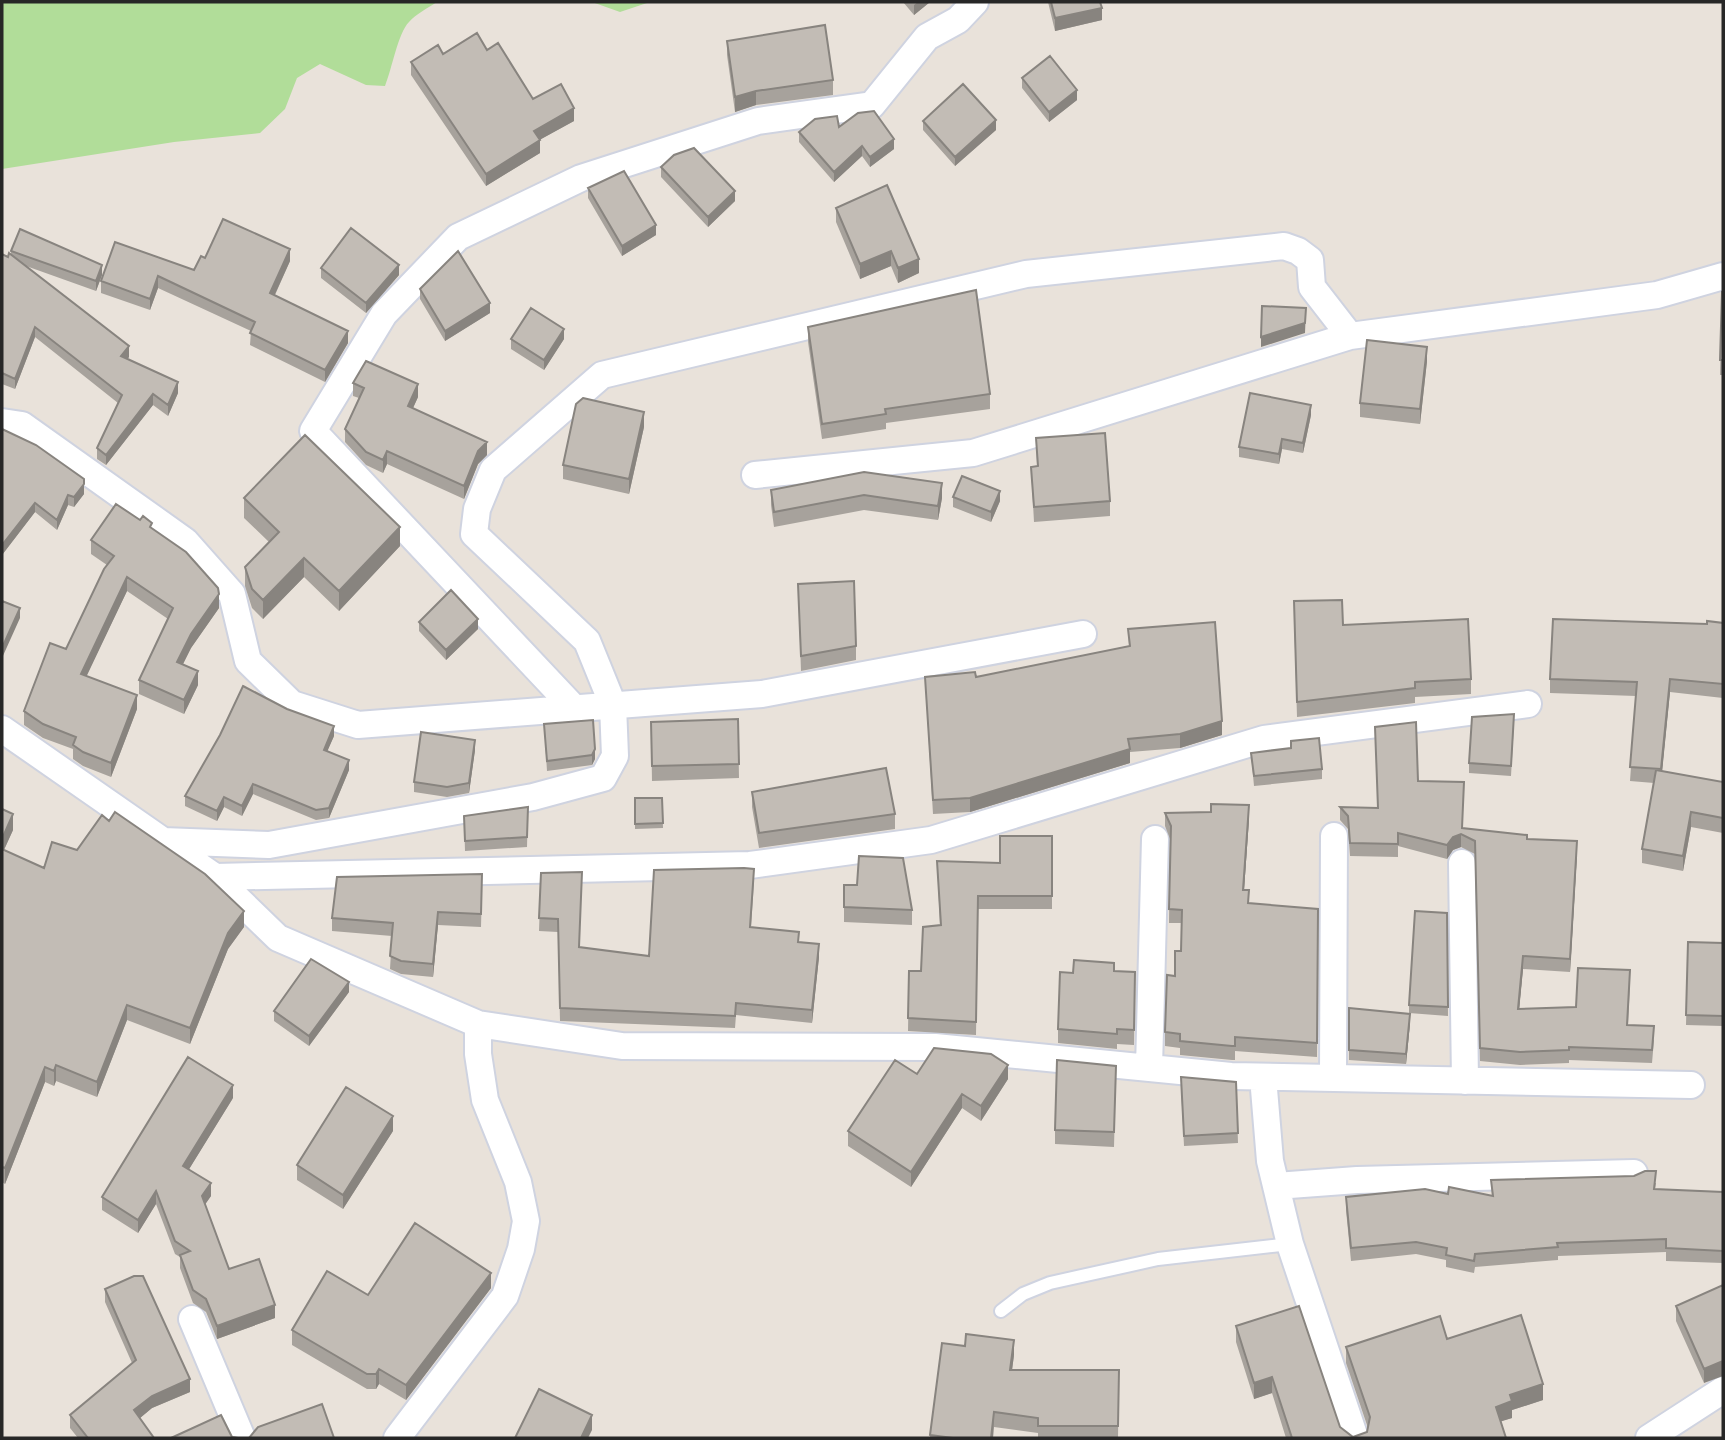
<svg xmlns="http://www.w3.org/2000/svg" width="1725" height="1440" viewBox="0 0 1725 1440" font-family="Commissioner,sans-serif">
	<style>
		.green { fill: #b1dd99 }
		.lines { fill: none; stroke-linecap: round; stroke-linejoin: round }
		.lane-casing { stroke: #cfd3e0; stroke-width: 16 }
		.street-casing { stroke: #cfd3e0; stroke-width: 30 }
		.lane { stroke: #fff; stroke-width: 12 }
		.street { stroke: #fff; stroke-width: 26 }
		.wall { fill: #a7a29c }
		.shaded-wall { fill: #88847f }
		.building { fill: #c2bcb5; stroke: #88847f; stroke-width: 2 }
	</style>
	<rect width="100%" height="100%" fill="#e9e2da"/>
	<!-- green -->
	<path class="green" d="M2,2H437C428,8 416,14 409,22C398,33 392,69 385,86L366,85L320,64L297,78L285,109L260,133L174,142L2,169Z
		M592,2H650L620,12Z"/>
	<g class="lines">
		<defs>
			<path id="lane" d="M1001,1311L1023,1294L1050,1283L1158,1259L1290,1244"/>
			<path id="street" d="M2,422L22,425L185,541L232,594L248,661L292,704L358,725L762,694L1083,634
				M755,475L973,453L1350,336L1657,295L1723,276
				M574,708L313,431L384,314L458,237L581,178L758,121L872,105L927,37L958,20L975,2
				M2,729L163,841L269,845L533,797L603,778L615,756L613,705L587,641L474,534L477,509L493,470L602,375L1026,274L1284,246L1298,251L1310,260L1312,287L1350,336
				M163,841L215,877L278,938L478,1024
				M1462,863L1465,1081
				M215,877L750,865L931,840L1264,739L1528,704
				M1149,1068L1155,839
				M1263,1077L1270,1161L1290,1244L1355,1438
				M1333,1078L1334,836
				M1276,1186L1357,1180L1634,1173
				M192,1319L242,1438
				M397,1438L505,1296L521,1249L526,1221L518,1182L485,1100L478,1054V1024L622,1046L935,1047L1231,1076L1691,1085
				M1649,1438L1723,1390"/>
		</defs>
		<!-- lane casing -->
		<use href="#lane" class="lane-casing"/>
		<!-- street casing -->
		<use href="#street" class="street-casing"/>
		<!-- lane -->
		<use href="#lane" class="lane"/>
		<!-- street -->
		<use href="#street" class="street"/>
	</g>
	<!-- wall -->
	<path class="wall" d="M903,2H930L914,15Z
		M1048,2H1100L1102,20L1055,31Z
		M727,41L833,80V95L756,105L735,112L727,55Z
		M487,50L533,99L574,121L539,140L540,153L486,186L411,75V62L443,54Z
		M1022,78L1077,100L1049,122L1022,88Z
		M923,121L996,130L955,166L923,130Z
		M839,127L894,149L870,167L862,156L834,182L799,142V132Z
		M661,167L735,201L708,227L661,177Z
		M588,188L656,235L622,256L588,198Z
		M836,208L919,273L898,283L891,266L860,279L836,222Z
		M11,251L102,275L96,291L26,266L129,357L127,359L178,393L168,416L153,405L106,465L97,459V448L118,403L35,337L15,389L2,384V254L8,257L11,254Z
		M205,258L290,261L275,295L348,343L325,382L250,345L251,331L158,288L150,310L101,293V281L194,270Z
		M321,268L399,275L366,313L321,278Z
		M420,289L490,313L445,341L420,299Z
		M1722,292H1723V375H1720Z
		M808,327L990,394V409L886,423V429L822,439L808,342Z
		M511,339H564L544,370L511,349Z
		M1427,361L1420,424L1360,417V403Z
		M353,383L418,397L413,408L487,455L478,464L464,499L387,464L383,473L366,465L345,442V429L359,398L353,396Z
		M1311,415L1303,453L1282,449L1279,464L1239,457V447Z
		M644,427L629,494L563,479V465Z
		M2,429L84,494L74,507L68,505L57,530L35,512L2,555Z
		M1036,438L1110,501V516L1034,522L1031,467L1037,466Z
		M771,490L942,498L938,520L864,510L774,527L771,505Z
		M953,497L1000,501L991,522L953,507Z
		M244,498L400,546L339,611L304,577L263,619L252,608L245,586V567L269,542L244,518Z
		M152,529L219,608L191,648L183,664L198,685L184,714L139,694V680L168,619L127,591L86,676L137,709L111,777L83,766L73,759V749L43,738L24,725V711L66,649L107,565L91,554V540Z
		M798,584L856,646V660L801,671Z
		M1294,616L1343,625L1471,679V694L1415,697V703L1297,717Z
		M419,622L478,629L446,660L419,631Z
		M1723,623V698L1670,692L1662,771L1723,782V833L1691,827L1683,871L1642,863V849L1654,783L1630,781L1636,696L1550,693V679L1707,624Z
		M1128,629L1222,735L1180,748L1130,752V763L970,812L933,814L925,677H976L1129,646Z
		M738,719L739,778L652,781L651,722Z
		M593,720L595,759L592,765L547,771L544,724Z
		M1514,724L1511,776L1469,773V763Z
		M1375,727L1418,781L1463,828L1527,839L1577,854L1570,972L1523,969L1519,1009L1576,1007L1630,983L1628,1025L1654,1040L1652,1063L1569,1060V1063L1520,1065L1480,1061L1475,854L1461,847L1453,850L1447,859L1398,846V857L1350,856L1348,829L1340,820V807L1378,808Z
		M334,736L327,751L349,770L329,818L316,820L253,794L242,816L224,807L217,821L185,806V796Z
		M475,750L469,793L447,797L414,792V782Z
		M1251,753L1322,769V779L1254,786Z
		M752,792L895,814V829L759,848L752,807Z
		M635,798H662L663,828L635,829Z
		M528,807L527,847L465,851L464,816Z
		M2,809L13,830L4,850L44,868L244,927L228,949L190,1044L127,1020L97,1097L56,1081L54,1086L45,1082L5,1184L2,1182Z
		M1165,813L1249,819L1244,890L1249,903L1318,909L1317,1057L1235,1051V1060H1232L1180,1055V1048L1165,1046V1032L1175,976L1181,951L1182,923H1169L1170,839L1165,826Z
		M1052,836V909H978L976,1035L908,1031L909,971H921L940,925L937,861L1000,863Z
		M541,873L580,947L649,956L754,881L751,927L799,942L819,957L812,1023L736,1015L735,1028L560,1021L558,932L539,931Z
		M844,885H857L912,910V925L844,922Z
		M482,887L481,927L438,925L433,977L401,974L390,969L392,936L332,931V918Z
		M1447,913L1448,1016L1409,1013V1005Z
		M1688,942L1723,943V1026L1686,1025Z
		M1114,971L1135,972L1134,1045L1117,1044V1049L1058,1043V1029L1073,973Z
		M349,992L309,1046L274,1021V1011Z
		M1349,1008L1410,1023L1406,1064L1349,1060Z
		M1116,1066L1114,1147L1055,1144V1130Z
		M917,1074L1008,1079L981,1121L962,1108L911,1187L848,1146V1131Z
		M1236,1082L1238,1143L1184,1146L1181,1087Z
		M233,1098L189,1169L211,1196L205,1204L229,1269L275,1318L217,1339L206,1312L193,1303L180,1268V1257L175,1254L156,1204L138,1233L102,1210V1197Z
		M393,1131L343,1209L297,1180V1165Z
		M1491,1180L1656,1183L1655,1189L1723,1192V1263L1666,1261V1252L1558,1256V1260L1475,1267L1474,1273L1446,1267V1260L1416,1254L1351,1261L1346,1210V1197L1448,1194L1492,1196Z
		M1723,1285L1704,1383L1676,1321V1306Z
		M491,1288L406,1400L379,1384L376,1389H367L292,1345V1330L368,1295Z
		M105,1289L190,1392L152,1408L140,1418L154,1438H78L70,1428V1415L132,1363L105,1302Z
		M1236,1326L1340,1427L1353,1437L1367,1432L1368,1428L1346,1363V1347L1447,1339L1543,1400L1512,1410V1418L1501,1421L1506,1438H1286L1272,1393L1254,1399L1236,1342Z
		M1014,1355L1012,1370H1119L1118,1438H1038V1433L994,1427L993,1438H930V1435Z"/>
	<!-- shaded-wall -->
	<path class="shaded-wall" d="M918,2H930L914,15V5Z
		M1102,8V20L1055,31V18Z
		M1077,90V100L1049,122V112Z
		M756,91V105L735,112V97Z
		M574,108V121L534,143V131Z
		M996,120V130L955,166V157Z
		M894,139V149L870,167V157Z
		M540,140V153L486,186V174Z
		M862,146V156L834,182V172Z
		M735,191V201L708,227V217Z
		M656,225V235L622,256V246Z
		M290,249V261L270,305V293Z
		M891,251V266L860,279V264Z
		M919,259V273L898,283V268Z
		M102,265V275L96,291V281Z
		M399,265V275L366,313V303Z
		M158,276V288L150,310V299Z
		M490,303V313L445,341V331Z
		M1306,308L1305,333L1261,347V337Z
		M35,327V337L15,389V379Z
		M564,329V339L544,370V360Z
		M348,331V343L325,382V370Z
		M129,346V357L121,367V356Z
		M1427,347V361L1420,424V409Z
		M178,382V393L168,416V405Z
		M418,384V397L408,419V406Z
		M153,394V405L106,465V455Z
		M1311,405V415L1303,453V443Z
		M644,412V427L629,494V479Z
		M1282,439V449L1279,464V454Z
		M487,442V455L478,464L464,499V486L478,451Z
		M387,451V464L383,473V460Z
		M942,483V498L938,520V506Z
		M84,484V494L74,507V497Z
		M1000,491V501L991,522V512Z
		M68,495V505L57,530V520Z
		M35,503V512L2,555V545Z
		M400,527V546L339,611V591Z
		M304,558V577L263,619V600Z
		M127,577V591L81,688V674Z
		M219,594V608L191,648L177,676V662L191,634Z
		M20,608V618L2,658V648Z
		M478,619V629L446,660V650Z
		M198,671V685L184,714V700Z
		M1670,679V692L1661,783V769Z
		M137,695V709L111,777V763Z
		M1222,721V735L1180,748V734Z
		M334,726V736L324,759V750Z
		M475,740V750L469,793V783Z
		M595,749V759L592,765V755Z
		M1130,749V763L970,812V798Z
		M349,760V770L329,818V808Z
		M253,784V794L242,816V806Z
		M224,797V807L217,821V811Z
		M1249,805V819L1243,904V890Z
		M1691,812V827L1683,871V856Z
		M13,814V830L2,854V839Z
		M1461,834V847L1453,850L1447,859V845L1453,837Z
		M1577,841V854L1570,972V959Z
		M244,911V927L228,949L190,1044V1028L228,933Z
		M438,912V925L433,977V964Z
		M819,944V957L812,1023V1010Z
		M1523,956V969L1518,1022V1009Z
		M349,982V992L309,1046V1036Z
		M127,1005V1020L97,1097V1082Z
		M1410,1014V1023L1406,1064V1054Z
		M56,1065V1081L54,1086V1071Z
		M1008,1065V1079L981,1121V1106Z
		M45,1067V1082L5,1184V1168Z
		M233,1085V1098L183,1179V1166Z
		M962,1094V1108L911,1187V1172Z
		M393,1116V1131L343,1209V1195Z
		M211,1183V1196L202,1209V1196Z
		M156,1191V1204L138,1233V1220Z
		M491,1273V1288L406,1400V1385Z
		M275,1305V1318L217,1339V1326Z
		M1014,1340V1355L1010,1385V1370Z
		M1723,1361V1376L1704,1383V1369Z
		M379,1369V1384L376,1389V1374Z
		M1272,1377V1393L1254,1399V1383Z
		M190,1379V1392L152,1408L134,1423V1410L152,1396Z
		M1543,1384V1400L1512,1410V1418L1496,1423V1407L1510,1395Z
		M994,1412L993,1438H991Z
		M592,1415V1430L588,1438H581Z"/>
	<!-- building -->
	<path class="building" d="M1051,2H1100L1102,8L1055,18Z
		M825,25L833,80L756,91L735,97L727,41Z
		M477,33L487,50L498,43L533,99L561,84L574,108L534,131L540,140L486,174L411,62L438,45L443,54Z
		M1050,56L1077,90L1049,112L1022,78Z
		M963,84L996,120L955,157L923,121Z
		M874,111L894,139L870,157L862,146L834,172L799,132L815,119L837,116L839,127L858,113Z
		M694,148L735,191L708,217L661,167L674,155Z
		M624,171L656,225L622,246L588,188Z
		M887,185L919,259L898,268L891,251L860,264L836,208Z
		M223,219L290,249L270,293L348,331L325,370L250,333L255,322L158,276L150,299L101,281L115,242L194,270L201,256L205,258Z
		M351,228L399,265L366,303L321,268Z
		M20,229L102,265L96,281L11,251Z
		M458,251L490,303L445,331L420,289Z
		M9,253L129,346L121,356L178,382L168,405L153,394L106,455L97,448L122,395L35,327L15,379L2,373V254L8,257Z
		M976,290L990,394L885,409L886,414L822,424L808,327Z
		M1722,292H1723V360H1720Z
		M1262,306L1306,308L1305,323L1261,337Z
		M531,308L564,329L544,360L511,339Z
		M1367,340L1427,347L1420,409L1360,403Z
		M366,361L418,384L408,406L487,442L478,451L464,486L387,451L383,460L366,452L345,429L364,388L353,383Z
		M1250,393L1311,405L1303,443L1282,439L1279,454L1239,447Z
		M583,398L644,412L629,479L563,465L576,404Z
		M2,429L36,445L84,479V484L74,497L68,495L57,520L35,503L2,545Z
		M1105,433L1110,501L1034,507L1031,467L1038,466L1036,438Z
		M305,435L400,527L339,591L304,558L263,600L252,589L245,567L279,532L244,498Z
		M864,472L942,483L938,506L864,495L774,512L771,490Z
		M962,476L1000,491L991,512L953,497Z
		M116,504L140,520L143,516L152,523L150,527L186,552L218,588L219,594L191,634L177,662L198,671L184,700L139,680L173,608L127,577L81,674L137,695L111,763L83,752L73,745L76,737L43,724L24,711L50,643L66,649L104,569L114,556L91,540Z
		M854,581L856,646L801,656L798,584Z
		M451,590L478,619L446,650L419,622Z
		M1342,600L1343,625L1468,619L1471,679L1415,682V688L1297,702L1294,601Z
		M2,601L20,608L2,648Z
		M1553,619L1707,624V621L1723,623V684L1670,679L1661,769L1630,767L1637,682L1550,679Z
		M1215,622L1222,721L1180,734L1128,739L1130,749L970,798L933,800L925,677L975,672L976,677L1130,646L1128,629Z
		M243,686L287,709L334,726L324,750L349,760L329,808L316,810L253,784L242,806L224,797L217,811L185,796L220,735Z
		M1514,714L1511,766L1469,763L1472,717Z
		M738,719L739,764L652,766L651,722Z
		M593,720L595,749L592,755L547,761L544,724Z
		M1416,722L1418,781L1464,782L1462,828L1527,835V839L1577,841L1570,959L1523,956L1518,1009L1576,1007L1578,968L1630,970L1627,1025L1654,1026L1652,1050L1569,1047V1050L1520,1052L1480,1048L1475,841L1461,834L1453,837L1447,845L1398,833V844L1350,843L1348,816L1340,807L1378,808L1375,727Z
		M421,732L475,740L469,783L447,787L414,782Z
		M1319,738L1322,769L1254,776L1251,753L1291,748V741Z
		M886,768L895,814L759,833L752,792Z
		M1656,770L1723,782V818L1691,812L1683,856L1642,849Z
		M635,798H662L663,823L635,824Z
		M1211,804L1249,805L1243,890H1249L1248,903L1318,909L1317,1043L1235,1037V1046H1232L1180,1041V1034L1165,1032L1167,975L1175,976V951H1181L1182,910L1169,909L1171,826L1165,813L1211,812Z
		M528,807L527,837L465,841L464,816Z
		M2,809L13,814L2,839Z
		M115,812L205,874L244,911L228,933L190,1028L127,1005L97,1082L56,1065L54,1071L45,1067L5,1168L2,1167V849L44,868L52,842L77,850L102,815L109,821Z
		M1000,836H1052V896H978L976,1022L908,1018L909,971H921L923,927L941,925L937,861L1000,863Z
		M859,856L903,858L912,910L844,907V885H857Z
		M744,868L754,869L750,927L799,932L798,942L819,944L812,1010L736,1003L735,1016L560,1008L558,919L539,918L541,873L582,872L579,947L649,956L654,870Z
		M482,874L481,914L438,912L433,964L401,961L390,956L393,923L332,918L337,877Z
		M1415,911L1447,913L1448,1007L1409,1005Z
		M1688,942L1723,943V1016L1686,1015Z
		M311,959L349,982L309,1036L274,1011Z
		M1074,960L1114,963V971L1135,972L1134,1030L1117,1029V1034L1058,1029L1060,972L1073,973Z
		M1349,1008L1410,1014L1406,1054L1349,1050Z
		M934,1048L991,1054L1008,1065L981,1106L962,1094L911,1172L848,1131L895,1060L917,1074Z
		M188,1057L233,1085L183,1166L211,1183L202,1196L229,1269L259,1259L275,1305L217,1326L206,1299L193,1290L180,1255L190,1251L175,1241L156,1191L138,1220L102,1197Z
		M1057,1060L1116,1066L1114,1132L1055,1130Z
		M1181,1077L1236,1082L1238,1133L1184,1136Z
		M346,1087L393,1116L343,1195L297,1165Z
		M1645,1171H1656L1654,1189L1723,1192V1251L1666,1248V1239L1557,1243L1558,1247L1475,1254L1474,1261L1446,1255L1447,1248L1416,1242L1351,1248L1346,1197L1425,1189L1448,1194L1449,1187L1493,1196L1491,1180L1634,1176Z
		M415,1223L491,1273L406,1385L379,1369L376,1374H367L292,1330L327,1271L368,1295Z
		M134,1276H143L190,1379L152,1396L134,1410L154,1438H88L70,1415L136,1360L105,1289Z
		M1723,1285V1361L1704,1369L1676,1306Z
		M1299,1306L1340,1427L1353,1437L1367,1432L1370,1417L1346,1347L1440,1316L1447,1339L1521,1315L1543,1384L1510,1395L1512,1401L1496,1407L1506,1438H1292L1272,1377L1254,1383L1236,1326Z
		M966,1334L1014,1340L1010,1370H1119L1118,1426H1038V1418L994,1412L991,1438H953L930,1435L942,1343L965,1346Z
		M539,1389L592,1415L581,1438H515Z
		M322,1404L334,1438H249L258,1427Z
		M221,1415L232,1437L238,1438H171Z"/>
	<!-- border -->
	<rect width="1725" height="1440" fill="none" stroke="#272727" stroke-width="7"/>
</svg>
